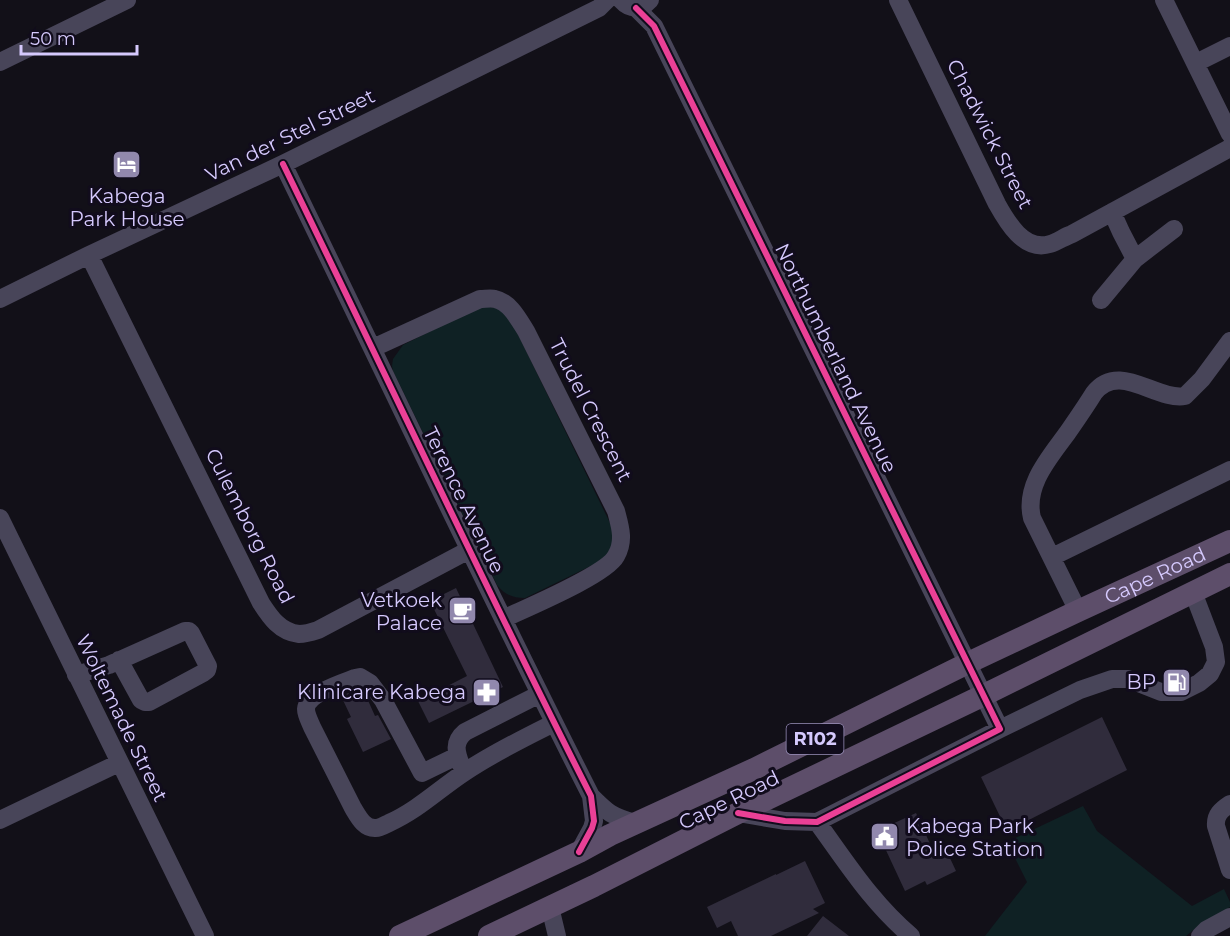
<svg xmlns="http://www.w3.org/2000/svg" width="1230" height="936" viewBox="0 0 1230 936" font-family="Montserrat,sans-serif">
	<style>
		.green { fill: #0f2124 }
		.building { fill: #302c3c }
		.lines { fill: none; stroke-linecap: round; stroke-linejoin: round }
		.minor { stroke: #484559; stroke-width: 18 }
		.major { stroke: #5d4e6a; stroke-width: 22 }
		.cycleway-casing { stroke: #110c1c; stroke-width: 10 }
		.cycleway { stroke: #ea4096; stroke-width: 6 }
		.labels { text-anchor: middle; stroke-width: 6; stroke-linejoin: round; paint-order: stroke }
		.shield { fill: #110c1c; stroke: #9a90ba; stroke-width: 1.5 }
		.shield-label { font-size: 18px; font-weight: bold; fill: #d5c9fd }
		.street-label { font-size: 20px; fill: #d5c9fd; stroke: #110c1c }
		.poi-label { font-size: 20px; fill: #d5c9fd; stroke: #110c1c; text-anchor: end }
	</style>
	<rect width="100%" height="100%" fill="#121018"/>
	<!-- green -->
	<path class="green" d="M481,306L498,308L510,318L611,525L614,542L605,559L525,598C513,598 505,595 497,585L393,371L392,366L393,359L403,345Z
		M1083,806L1097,831L1192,906L1224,889L1230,902V907L1196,928L1186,936H985L1027,882L1007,842Z"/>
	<!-- building -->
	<path class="building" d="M456,588L503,687L429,723L418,701L467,676L430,601Z
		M358,689L366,696L375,716L378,715L391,739L363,752L347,719L351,717L341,696Z
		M1102,717L1127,770L1007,831L981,777Z
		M916,813L937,859L942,857L943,858L949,856L956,871L927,885L925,881L905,891L877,831Z
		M805,861L825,903L813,909L819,913L771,936H738L731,921L717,928L707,907L776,874V875Z
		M823,916L849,936H807Z"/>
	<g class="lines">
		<!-- minor -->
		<path class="minor" d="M621,0C630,10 641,10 650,0
			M898,0L997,204C1007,222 1024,252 1050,244C1057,242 1064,237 1072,234L1230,148
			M1164,0L1230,134
			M636,8L654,26L1000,729
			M0,62L127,0
			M1196,63L1230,46
			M283,164C386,375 485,587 591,796L594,821L592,828L579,852
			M1112,212L1121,232L1135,259
			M89,255L261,603C270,617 280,632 299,634C305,634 312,632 318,630L469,550
			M0,299L89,255L283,164L599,8L607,0
			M1101,300L1135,259L1174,229
			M373,348L480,299C485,299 491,298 495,299C510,302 519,320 526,331L616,511C620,526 625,541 616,556C606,575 526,608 503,619
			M0,518L205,936
			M1052,557L1230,470
			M1078,611L1032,518C1024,485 1050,457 1068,432C1077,419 1086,406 1094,393C1119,361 1156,401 1185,396L1202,379L1230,341
			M76,675L109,665L185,631H189L191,633L208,666L207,670L203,673L149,702H145L141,700L119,660
			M457,756L422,773L383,700L370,683L360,677L355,678C342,683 307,694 306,709C306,715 310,722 312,727L353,808C358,816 364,829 376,828C380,828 385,825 389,823C418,810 439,789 465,772C493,753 524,738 554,723
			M461,765C456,752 453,742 465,732L540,694
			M591,796C608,813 611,816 635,823
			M1230,804C1221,810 1215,815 1216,826L1230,870
			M738,813L785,821L817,822L1000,729L1080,690L1112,679H1128L1161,692H1181L1199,683L1210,674L1216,662L1214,647L1193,592
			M0,820L119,763
			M817,822C847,863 871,902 911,936
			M550,907L557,936
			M1200,936L1206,930L1230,917"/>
		<!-- major -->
		<g class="major">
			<path id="s1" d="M400,936L579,852L610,835L754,769L968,663L1078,611L1230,541"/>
			<path d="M489,936L594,886L738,813L984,695L1230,574"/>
		</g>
		<defs>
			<path id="cycleway" d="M636,8L654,26L1000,729L817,822L785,821L738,813
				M283,164C386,375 485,587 591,796L594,821L592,828L579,852"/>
		</defs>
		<!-- cycleway casing -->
		<use href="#cycleway" class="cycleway-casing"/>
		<!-- cycleway -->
		<use href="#cycleway" class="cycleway"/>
	</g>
	<!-- icons -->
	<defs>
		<symbol id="hotel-square" viewBox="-11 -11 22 22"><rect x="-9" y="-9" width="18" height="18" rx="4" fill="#9188ad" stroke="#110c1c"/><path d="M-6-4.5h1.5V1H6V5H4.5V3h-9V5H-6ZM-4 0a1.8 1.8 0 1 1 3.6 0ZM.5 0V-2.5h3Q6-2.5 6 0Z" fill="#fff"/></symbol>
		<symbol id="cafe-square" viewBox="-11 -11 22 22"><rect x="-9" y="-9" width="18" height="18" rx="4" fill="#9188ad" stroke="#110c1c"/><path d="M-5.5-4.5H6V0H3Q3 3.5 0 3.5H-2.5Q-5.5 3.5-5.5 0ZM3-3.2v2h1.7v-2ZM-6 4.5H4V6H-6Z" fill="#fff"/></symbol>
		<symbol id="fuel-square" viewBox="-11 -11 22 22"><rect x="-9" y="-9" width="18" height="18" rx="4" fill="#9188ad" stroke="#110c1c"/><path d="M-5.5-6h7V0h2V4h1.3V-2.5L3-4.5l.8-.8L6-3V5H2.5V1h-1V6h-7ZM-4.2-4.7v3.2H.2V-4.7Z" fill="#fff"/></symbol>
		<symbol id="pharmacy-square" viewBox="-11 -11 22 22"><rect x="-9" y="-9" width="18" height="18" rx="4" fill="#9188ad" stroke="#110c1c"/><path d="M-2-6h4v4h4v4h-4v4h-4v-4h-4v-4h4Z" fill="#fff"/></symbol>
		<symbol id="civic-square" viewBox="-11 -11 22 22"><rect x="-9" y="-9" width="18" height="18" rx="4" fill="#9188ad" stroke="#110c1c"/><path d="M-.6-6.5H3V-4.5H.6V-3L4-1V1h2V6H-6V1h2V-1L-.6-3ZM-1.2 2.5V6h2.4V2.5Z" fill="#fff"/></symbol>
	</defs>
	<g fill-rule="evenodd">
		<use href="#hotel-square" x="110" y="148" width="33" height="33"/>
		<use href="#cafe-square" x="446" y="594" width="33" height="33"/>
		<use href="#fuel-square" x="1160" y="666" width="33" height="33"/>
		<use href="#pharmacy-square" x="470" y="676" width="33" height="33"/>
		<use href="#civic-square" x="868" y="820" width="33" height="33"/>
	</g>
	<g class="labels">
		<!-- shield labels -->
		<rect class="shield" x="786.5" y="724" width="57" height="30" rx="4.5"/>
		<g class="shield-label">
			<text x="815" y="745">R102</text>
		</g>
		<!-- street labels -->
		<g class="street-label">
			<text transform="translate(990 134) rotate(63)" y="7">Chadwick Street</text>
			<text transform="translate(290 135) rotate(-26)" y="7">Van der Stel Street</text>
			<text transform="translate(836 358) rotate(64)" y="7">Northumberland Avenue</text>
			<text transform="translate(591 410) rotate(63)" y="7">Trudel Crescent</text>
			<text transform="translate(464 500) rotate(64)" y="7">Terence Avenue</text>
			<text transform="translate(250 526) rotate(63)" y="7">Culemborg Road</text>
			<text dy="7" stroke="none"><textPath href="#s1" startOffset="837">Cape Road</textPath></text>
			<text transform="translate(122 718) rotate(64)" y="7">Woltemade Street</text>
			<text transform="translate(729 800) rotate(-26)" y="7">Cape Road</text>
		</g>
		<!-- poi labels -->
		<g class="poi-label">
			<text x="127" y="203" text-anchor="middle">Kabega<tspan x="127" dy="23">Park House</tspan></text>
			<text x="442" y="607">Vetkoek<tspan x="442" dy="23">Palace</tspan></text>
			<text x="1156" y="689">BP</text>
			<text x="466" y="699">Klinicare Kabega</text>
			<text x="906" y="833" text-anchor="start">Kabega Park<tspan x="906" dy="23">Police Station</tspan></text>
		</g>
	</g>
	<!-- scale -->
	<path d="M21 45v9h116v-9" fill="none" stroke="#d5c9fd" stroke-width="3"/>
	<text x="30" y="45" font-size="18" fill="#d5c9fd" stroke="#110c1c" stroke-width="4.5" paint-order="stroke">50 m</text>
</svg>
